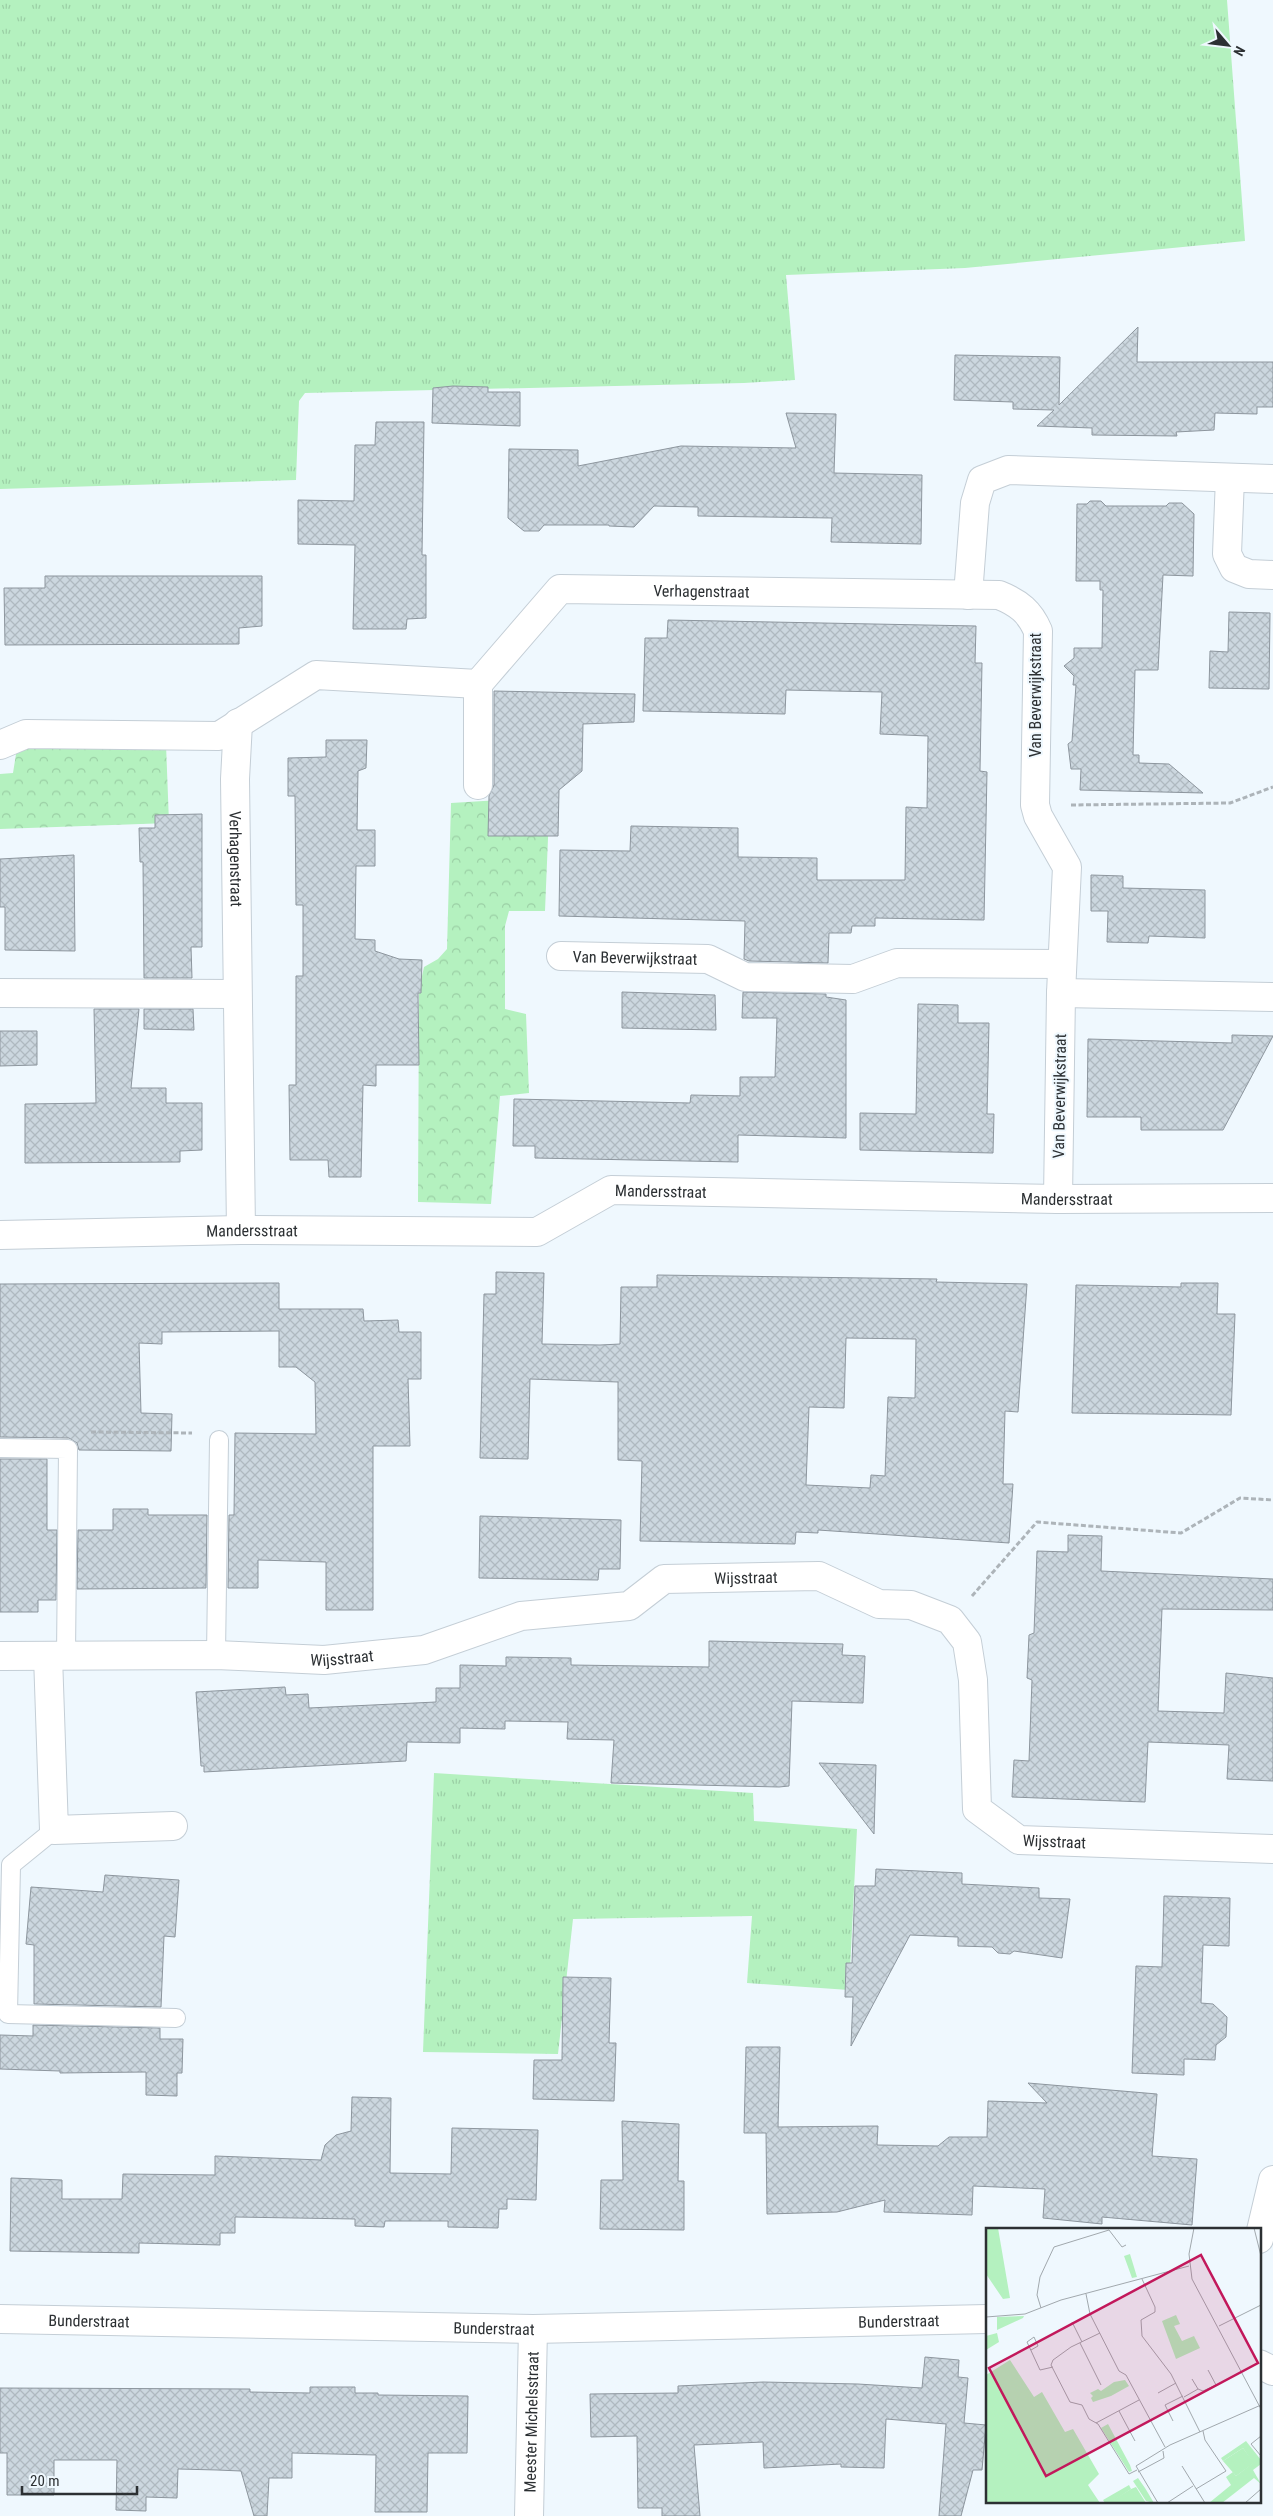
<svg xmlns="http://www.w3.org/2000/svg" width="1273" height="2516" viewBox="0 0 1273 2516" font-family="'Roboto Condensed',sans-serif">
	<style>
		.grass { fill: url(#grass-tufts) }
		.forest { fill: url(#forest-crowns) }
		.building { fill: url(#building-cross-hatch); stroke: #8d969e; fill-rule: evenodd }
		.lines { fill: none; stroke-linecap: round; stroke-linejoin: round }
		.service-casing { stroke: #c4ced6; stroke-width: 20 }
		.minor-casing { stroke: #c4ced6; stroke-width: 30 }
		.tertiary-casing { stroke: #c4ced6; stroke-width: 30 }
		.path { stroke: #adb4b9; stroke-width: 3; stroke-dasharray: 5 2.5; stroke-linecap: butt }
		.service { stroke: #fff; stroke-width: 18 }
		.minor { stroke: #fff; stroke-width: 28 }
		.tertiary { stroke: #fff; stroke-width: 28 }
		.labels { text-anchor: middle; stroke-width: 4; stroke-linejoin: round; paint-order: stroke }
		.street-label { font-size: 16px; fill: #2c3033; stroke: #eff8fe }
		.inset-road { fill: none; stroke: #a1a8ad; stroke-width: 1 }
		.view { fill: #c2185b; fill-opacity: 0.15; stroke: #c2185b; stroke-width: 2.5 }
		.inset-edge { fill: none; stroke: #2c3033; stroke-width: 2.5 }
	</style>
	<defs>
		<pattern id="grass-tufts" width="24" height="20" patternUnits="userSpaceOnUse" patternTransform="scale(1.25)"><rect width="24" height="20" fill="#b4f1bf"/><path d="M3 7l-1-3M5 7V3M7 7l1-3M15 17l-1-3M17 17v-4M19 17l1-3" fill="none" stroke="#9bcfa5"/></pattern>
		<pattern id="forest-crowns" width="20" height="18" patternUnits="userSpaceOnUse" patternTransform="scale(1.25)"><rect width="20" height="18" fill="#b4f1bf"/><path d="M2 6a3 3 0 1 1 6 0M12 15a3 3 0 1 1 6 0" fill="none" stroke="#9bcfa5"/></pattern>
		<pattern id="building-cross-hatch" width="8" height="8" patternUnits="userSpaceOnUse" patternTransform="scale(1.25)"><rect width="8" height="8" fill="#ccd7df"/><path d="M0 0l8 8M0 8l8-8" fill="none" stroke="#afb9c0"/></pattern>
	</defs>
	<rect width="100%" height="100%" fill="#eff8fe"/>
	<!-- grass -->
	<path class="grass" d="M0,0H1227L1245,241L965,268L786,275L795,380L744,383L305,393L299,401L296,480L0,489Z
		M434,1773L753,1793L754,1821L857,1829L849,1990L747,1983L752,1916L573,1919L558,2054L423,2052Z"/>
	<!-- forest -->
	<path class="forest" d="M166,744L169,823L0,829V774L13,773L17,748Z
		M500,800L549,814L545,911H509L505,926V1009L526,1014L529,1093L500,1096L491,1204L418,1202L419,990L424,967L438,959L447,949L451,803Z"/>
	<!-- building -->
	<path class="building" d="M1138,327L1137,362H1273V407H1257V414L1215,413L1214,430L1176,432L1177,436L1092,435V428L1037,426L1054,410L1013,409V402L954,400L955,355L1060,357L1059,405Z
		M453,386L488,387V392H520V426L432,423L433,388Z
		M786,413L836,414L834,473L922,475L921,544L831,542L832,518L698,516V507L654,506L634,527L609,526V525H544L539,531H524L508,518L509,449L578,450V466L681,446L796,448Z
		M376,422H424L422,555H426V618L407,619L406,629H353L355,545L298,544V500L354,501L355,445H375Z
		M1090,501H1101L1106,506H1166L1169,503H1182L1194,514L1193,576L1163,575L1158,670H1135L1133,755H1139V763L1169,764L1203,793L1080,790L1081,769H1071L1068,744L1072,741L1076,685H1073L1074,676L1064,666L1074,658V648H1102L1103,590H1100V581H1076L1077,504H1087Z
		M45,576H262V626L239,628V644L5,645L4,588H45Z
		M1229,612L1270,613L1269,689L1209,688L1210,651L1228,652Z
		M668,620L976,626L975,663H982L980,771L987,772L984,920L875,918V926H852L851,933H829L828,963L749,961L744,959L745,921L559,916L560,850L630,851L631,826L738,828V857L817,858V880H905L906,807L927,808L928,736L880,734L882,692L786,690L785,714L643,711L645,638H667Z
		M494,691L635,694L634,722L583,724L582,771L559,790L558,836H488L489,796L494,785Z
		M326,740H367L366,768L358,771L357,830H375V866H356L355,939L375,940V951L399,959L422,960L421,993H418L419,1065H376V1086L363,1085L361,1177H329L328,1160H290L289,1085H296V976H303V905H296L295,796H288V758L326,757Z
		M202,814V947H191L192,978H144L143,862H140L139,828H155V815Z
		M74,855L75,951L5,950V907H0V859Z
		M1091,875L1123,876V888L1205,890V938L1149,936L1148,943L1107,942L1108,911H1091Z
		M622,992L715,995L716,1030L622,1028Z
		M743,992L826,994V997L846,1000V1138L738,1135V1162L535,1158V1146H513L514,1099L690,1103L691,1095L740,1096V1077H775L777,1018H742Z
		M918,1004L958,1005V1023H989L987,1114H994L993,1153L860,1150V1113L916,1114Z
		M94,1009H139L131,1088H166V1103H202V1150L180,1151V1162L25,1163V1104L96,1103Z
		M144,1009H193L194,1030L144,1029Z
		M0,1031H37V1065L0,1066Z
		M1232,1035L1273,1036L1223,1130H1141V1117H1087L1088,1039L1232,1043Z
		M496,1272L544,1273L542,1344L600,1345L620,1344L621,1287H657V1275L937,1279L936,1282L1027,1284L1018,1412L1005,1411L1003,1484H1013L1009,1543L818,1530V1533L796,1532L795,1544L640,1541L642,1461L618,1460V1382L530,1379L528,1459L480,1458L484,1294H496ZM846,1338L916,1339L915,1398L888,1397L885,1476L871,1475L870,1488L806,1485L809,1407L844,1408Z
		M279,1283V1309H363L364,1321L398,1320L399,1332H421V1379H408L410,1446H373V1610H326V1562L258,1560V1588H228L229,1515H234L235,1433L316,1434L315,1382L296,1367H279V1331L162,1332V1344L139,1343L141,1413L172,1414L171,1451L79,1450L77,1443L69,1438L0,1437V1284Z
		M1181,1283H1218L1217,1314H1235L1231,1415L1072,1413L1076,1285L1181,1287Z
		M0,1459H47V1530H57L56,1600H38V1612H0Z
		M113,1509H148V1515H207L206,1588L77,1589L78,1530H113Z
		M480,1516L621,1520L620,1569H599L598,1580L479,1578Z
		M1068,1535L1102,1536L1101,1571L1273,1579V1610L1162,1609L1158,1711L1224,1713L1226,1673L1273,1678V1781L1227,1779L1229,1745L1148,1742L1145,1802L1012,1797L1014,1760L1029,1761L1032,1680L1027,1678L1029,1635L1034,1633L1037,1551L1068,1552Z
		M709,1641L843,1644L842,1655L865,1656L863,1703L792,1701L789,1786L779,1787L611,1783L614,1740L567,1739L568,1722L505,1721V1729L460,1728V1743L407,1742L406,1761L204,1772V1766H201L196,1692L285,1687L286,1695L308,1694L309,1708L436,1702V1688H460V1665L506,1666V1657L571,1658V1665L709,1667Z
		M819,1763L876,1765L874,1834Z
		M876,1869L962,1873V1884L1039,1888V1898L1070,1899L1062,1958L1014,1951L1010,1954L998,1953L992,1947L958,1946V1937L910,1935L851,2046L853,1997H845L846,1963H852L855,1886H875Z
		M105,1875L179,1880L175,1937L164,1936L161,2007L34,2004V1945L26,1944L31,1887L103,1892Z
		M1164,1896L1230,1898L1229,1946L1203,1945L1201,2003L1213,2004L1227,2017L1226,2037L1216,2045L1215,2060L1184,2059V2075L1132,2073L1136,1966L1162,1967Z
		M563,1977L611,1978L609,2043H616L614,2101L533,2099L534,2060H562Z
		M33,2025L160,2028V2039H183L182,2073H177V2096L146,2095V2072L60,2073V2071L0,2069V2035L33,2036Z
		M746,2047H780L778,2127L878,2126L877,2145L938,2146L949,2137H987L988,2101L1047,2103L1028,2083L1157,2094L1152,2156L1197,2159L1192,2225L1102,2217V2224L1043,2218L1045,2189L973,2186L972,2215L884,2212L885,2200L837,2212L767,2214L766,2133H744Z
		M352,2097L391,2098L390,2173L451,2174L452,2128L538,2130L536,2200L507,2199V2209H499L498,2228L448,2227V2221H385L384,2227L355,2226V2219L235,2217V2233H220V2245L139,2243V2253L10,2251L11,2178L62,2180V2199H122L123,2174L215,2175V2156L321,2160L325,2145L336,2135L351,2131Z
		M622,2121L679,2124L678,2181H684V2230L600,2229L601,2180H623Z
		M925,2357L959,2360L958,2377L968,2378L964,2423L986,2425L982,2470H973L961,2516H939L946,2424L886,2419L884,2468L841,2467V2464L764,2468L763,2442L694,2445L700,2516H662V2508H638L637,2436L591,2437L590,2394L678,2393V2386L763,2382L858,2384L922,2388Z
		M310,2387H355V2393H378V2395L468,2396L467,2453H428L427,2512H375L376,2455L292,2453V2478H269L267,2516H254L241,2471L217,2470L178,2469L177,2498L146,2497V2511L116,2510L117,2460H54V2495H7V2453H0V2388L250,2389V2392L310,2393Z"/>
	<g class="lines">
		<defs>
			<path id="service" d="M0,1448L68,1449L66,1656
				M216,1655L219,1440
				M54,1830L11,1865L8,2014L176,2018"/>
			<g id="minor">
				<path d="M1230,478L1227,554L1234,568L1249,574L1273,575"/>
				<path d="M968,595L975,503L982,480L1008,470L1273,479"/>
				<path id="s1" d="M238,723L235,779L241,1230"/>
				<path id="s2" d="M0,745L26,734L219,736L316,675L478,684L560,589L999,595C1019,603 1030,612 1038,631L1035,805L1038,816L1067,867L1061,993L1058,1199"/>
				<path d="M478,785V684"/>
				<path id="s3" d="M561,956L708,959L745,977L853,979L897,963L1062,964"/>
				<path d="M0,993L237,994"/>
				<path d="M1061,993L1273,997"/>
				<path id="s4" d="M0,1235L241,1230L537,1232L611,1190L1058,1199L1273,1198"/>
				<path id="s5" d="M0,1656L216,1655L324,1660L424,1650L521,1616L629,1606L664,1579L819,1576L879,1604L911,1605L950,1620L967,1642L973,1680L977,1809L1019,1840L1273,1849"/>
				<path d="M48,1656L54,1830L173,1826"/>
				<path d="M1259,2239L1273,2180"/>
				<path id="s6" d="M529,2516L533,2329"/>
			</g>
			<g id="tertiary">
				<path id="s7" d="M0,2319L533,2329L987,2319"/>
				<path d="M1259,2364L1273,2371"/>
			</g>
		</defs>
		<!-- service casing -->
		<use href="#service" class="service-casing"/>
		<!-- minor casing -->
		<use href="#minor" class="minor-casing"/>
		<!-- tertiary casing -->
		<use href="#tertiary" class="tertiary-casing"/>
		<!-- path -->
		<path class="path" d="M1071,805L1230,803L1273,787
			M91,1432L192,1433
			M972,1596L1037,1522L1181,1533L1240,1498L1273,1500"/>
		<!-- service -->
		<use href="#service" class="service"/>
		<!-- minor -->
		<use href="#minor" class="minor"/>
		<!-- tertiary -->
		<use href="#tertiary" class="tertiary"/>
	</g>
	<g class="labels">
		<!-- street labels -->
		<g class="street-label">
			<text dy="6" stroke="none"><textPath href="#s2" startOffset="765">Verhagenstraat</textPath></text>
			<text transform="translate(1035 695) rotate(-90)" y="6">Van Beverwijkstraat</text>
			<text dy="6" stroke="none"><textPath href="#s1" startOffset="136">Verhagenstraat</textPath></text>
			<text dy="6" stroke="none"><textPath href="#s3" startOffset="74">Van Beverwijkstraat</textPath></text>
			<text transform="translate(1059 1096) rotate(-89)" y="6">Van Beverwijkstraat</text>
			<text dy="6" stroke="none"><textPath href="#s4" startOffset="672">Mandersstraat</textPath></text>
			<text dy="6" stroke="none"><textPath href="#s4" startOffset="1078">Mandersstraat</textPath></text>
			<text dy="6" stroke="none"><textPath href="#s4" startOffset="252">Mandersstraat</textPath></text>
			<text dy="6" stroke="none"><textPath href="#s5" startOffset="762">Wijsstraat</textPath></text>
			<text dy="6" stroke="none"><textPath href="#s5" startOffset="342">Wijsstraat</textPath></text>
			<text dy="6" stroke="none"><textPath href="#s5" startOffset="1258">Wijsstraat</textPath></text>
			<text dy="6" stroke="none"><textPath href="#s7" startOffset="89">Bunderstraat</textPath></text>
			<text dy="6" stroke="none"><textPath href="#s7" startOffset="899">Bunderstraat</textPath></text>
			<text dy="6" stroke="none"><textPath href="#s7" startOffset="494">Bunderstraat</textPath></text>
			<text dy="6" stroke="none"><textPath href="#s6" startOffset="94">Meester Michelsstraat</textPath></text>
		</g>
	</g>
	<!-- overview -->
	<g transform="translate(986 2228)">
		<rect width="275" height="275" fill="#eff8fe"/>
		<path d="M0,0H12L24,70L17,71L0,46ZM190,87L194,96L188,98L196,113L208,108L214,120L190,131L176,93ZM11,105L13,114L0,122V108ZM24,132L48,169L56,164L79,204L87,201L113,246L102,257L114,275H0V147ZM257,220L268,235L250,248L237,233Z" fill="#b4f1bf"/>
		<path d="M144,26L151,49L146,50L138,28ZM38,88L37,90L11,102V89ZM139,152L143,158L125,168L107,174L105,170L107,168L104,165L112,161L115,163L128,154ZM122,196L144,237L146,243L143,244L115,200ZM260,213L275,232V236L267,242L275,256L268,250L236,275H223L245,257L240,249L247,244L250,248L267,235L257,220L237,233L235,230ZM152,250L159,260L168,275L160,273L147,253ZM143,257L145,261L124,275H119L117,272Z" fill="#b4f1bf"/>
		<path d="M150,259L160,275L124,274L145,261Z" fill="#b4f1bf"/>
		<path class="inset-road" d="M208,0L203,26L206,51L275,181M268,0L275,28M123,2L136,19L140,17M156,51L169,79V84L155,92L156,108L185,146L214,204M100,66L104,86L133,143L140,147L179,219M55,80L51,67L54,49L68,19L123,2M0,89L39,86L75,72L203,38M86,94L96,114M233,98L275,77M114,105L85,119L67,132L65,137L84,174L96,177L103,191L112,196L143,246L151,242M94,115L115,157M45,122L52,118L48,109L41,114L54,142L67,139M212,161L217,163L230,157L222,142M172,165L190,155M198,169L212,161L206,151M133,183L149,213M187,193L179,177L197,168M110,195L153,172M275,208L265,216L275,228M196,238L219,275M152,244L178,230L177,223M210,261L240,243L219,212L217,203M172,275L150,238L184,217L275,177M181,275L207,258M259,275L275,261"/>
		<path class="view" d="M215,27L272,135L60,248L3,140Z"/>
		<rect width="275" height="275" class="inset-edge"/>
	</g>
	<!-- north arrow -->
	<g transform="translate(1228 45) rotate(118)" stroke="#eff8fe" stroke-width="4" paint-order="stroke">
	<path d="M0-4L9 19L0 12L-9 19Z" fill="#2c3033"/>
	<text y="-8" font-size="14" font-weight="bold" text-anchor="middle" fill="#2c3033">N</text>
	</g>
	<!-- scale -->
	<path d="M22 2486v8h115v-8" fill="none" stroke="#2c3033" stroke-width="2.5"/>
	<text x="30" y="2486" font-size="15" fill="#2c3033" stroke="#eff8fe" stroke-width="4" paint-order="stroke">20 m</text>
</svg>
